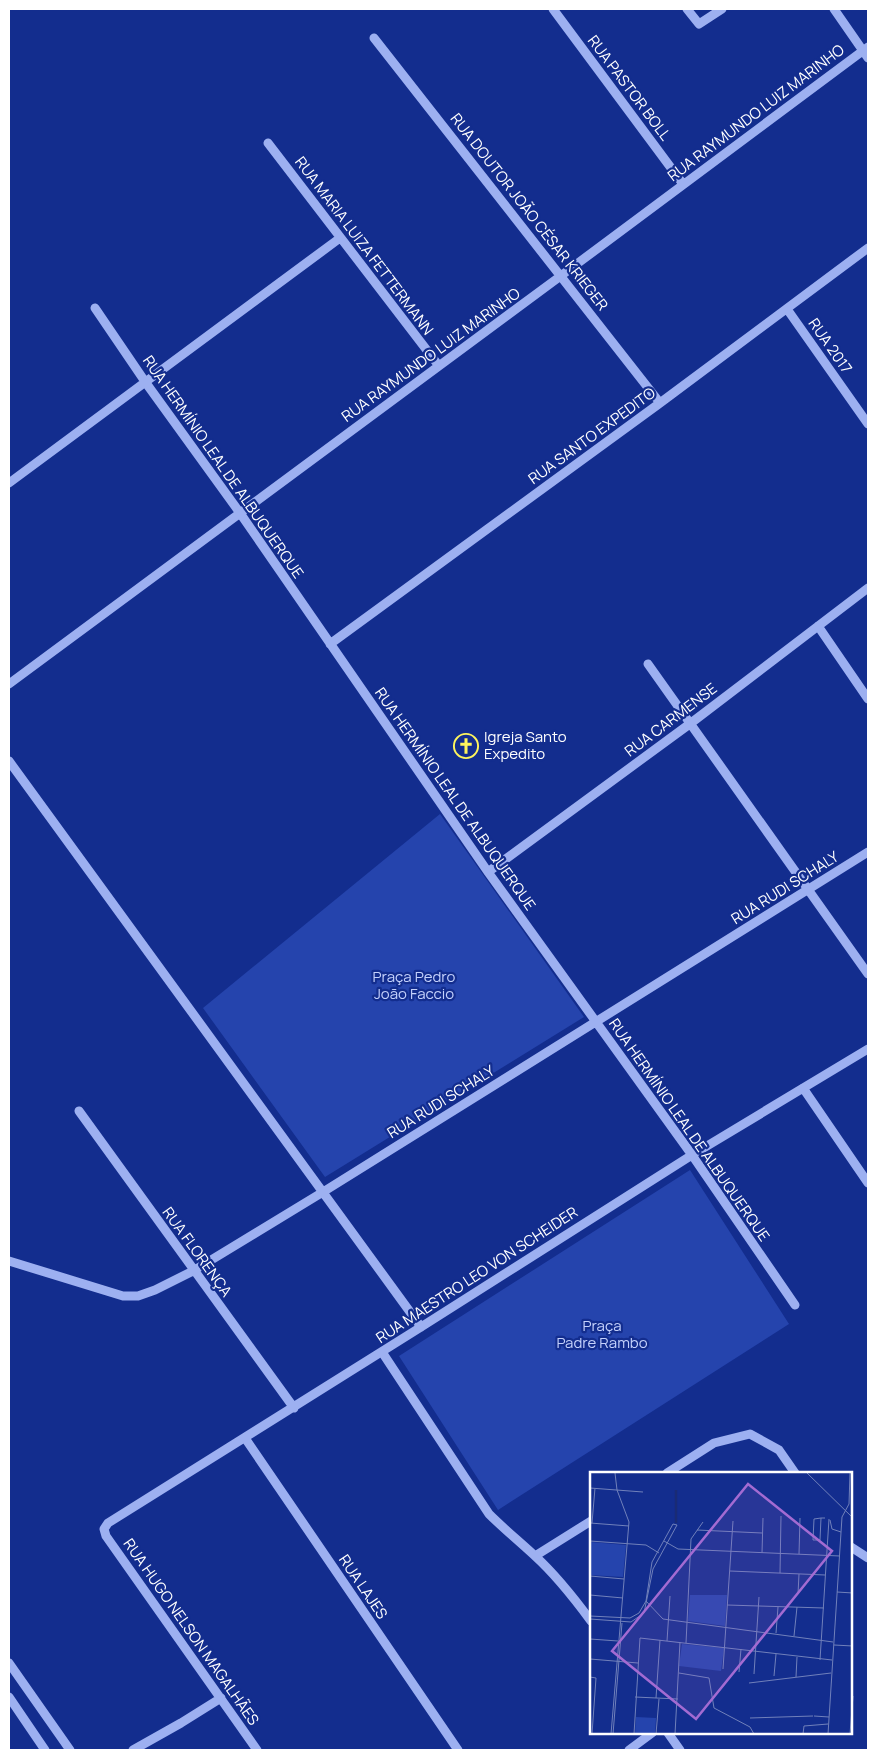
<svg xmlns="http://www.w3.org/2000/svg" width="877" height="1759" viewBox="0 0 877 1759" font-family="Manrope,sans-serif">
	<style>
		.green { fill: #2544ad }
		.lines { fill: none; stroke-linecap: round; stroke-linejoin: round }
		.minor { stroke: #9db0f1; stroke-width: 9 }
		.labels { text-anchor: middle; stroke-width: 4.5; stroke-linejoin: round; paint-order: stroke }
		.street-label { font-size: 15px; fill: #fff; stroke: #132d8e }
		.poi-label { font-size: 15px; fill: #fff; stroke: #132d8e; text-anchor: start }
		.park-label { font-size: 15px; fill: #c4d1fc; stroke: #132d8e }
		.inset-river { fill: none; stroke: #192b75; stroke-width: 2.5 }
		.inset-road { fill: none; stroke: #7181bb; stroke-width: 1 }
		.view { fill: #a36bd2; fill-opacity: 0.15; stroke: #a36bd2; stroke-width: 2.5 }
		.inset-edge { fill: none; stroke: #fff; stroke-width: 2.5 }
	</style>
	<rect width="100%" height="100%" fill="#132d8e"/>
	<!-- green -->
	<path class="green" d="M440,814L584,1017L325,1177L203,1008Z
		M690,1170L789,1324L498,1510L399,1356Z"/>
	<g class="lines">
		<!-- minor -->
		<path class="minor" d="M553,9L683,184
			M687,9L699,24L722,9
			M834,9L868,58
			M374,38L660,403
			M268,143L439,366
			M95,308L146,383L240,513L488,872L692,1155L795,1305
			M787,309L868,424
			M9,483L340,238
			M818,626L868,699
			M330,644L660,403L868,248
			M648,664L868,974
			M9,684L562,275L868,47
			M9,761L421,1327
			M488,872L691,723L868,588
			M803,1088L868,1183
			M79,1111L294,1408
			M9,1261L123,1296H138L155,1290L193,1271L323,1192L868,852
			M382,1352L489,1514C504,1529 520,1542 535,1556C556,1575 574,1598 591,1621
			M245,1438L458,1750
			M667,1473L714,1443L750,1434L779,1450L795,1473
			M851,1547L868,1558
			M535,1556L591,1521
			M9,1663L70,1750
			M9,1697L45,1750
			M668,1733L680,1750
			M133,1750L181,1723L221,1698
			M257,1750L106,1536L104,1529L108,1523L421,1327L692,1155L868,1049
			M629,1750L652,1733"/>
	</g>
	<!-- icons -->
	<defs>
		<symbol id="church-ring" viewBox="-11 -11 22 22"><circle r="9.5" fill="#132d8e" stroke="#fff55d" stroke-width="1.5"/><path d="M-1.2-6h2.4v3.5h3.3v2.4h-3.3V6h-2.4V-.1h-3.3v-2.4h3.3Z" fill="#fff55d"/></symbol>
	</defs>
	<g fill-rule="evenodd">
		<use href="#church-ring" x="452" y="732" width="28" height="28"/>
	</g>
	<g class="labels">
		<!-- street labels -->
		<g class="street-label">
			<text transform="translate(629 88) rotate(53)" y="5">RUA PASTOR BOLL</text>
			<text transform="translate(756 113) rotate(-37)" y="5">RUA RAYMUNDO LUIZ MARINHO</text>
			<text transform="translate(529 212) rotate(52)" y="5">RUA DOUTOR JOÃO CÉSAR KRIEGER</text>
			<text transform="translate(364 246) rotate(53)" y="5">RUA MARIA LUIZA FETTERMANN</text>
			<text transform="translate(830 346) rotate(55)" y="5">RUA 2017</text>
			<text transform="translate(431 355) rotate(-36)" y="5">RUA RAYMUNDO LUIZ MARINHO</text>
			<text transform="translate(592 436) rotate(-36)" y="5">RUA SANTO EXPEDITO</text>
			<text transform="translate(223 467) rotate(55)" y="5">RUA HERMÍNIO LEAL DE ALBUQUERQUE</text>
			<text transform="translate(671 720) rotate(-37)" y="5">RUA CARMENSE</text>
			<text transform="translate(455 799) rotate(55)" y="5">RUA HERMÍNIO LEAL DE ALBUQUERQUE</text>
			<text transform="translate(785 888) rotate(-32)" y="5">RUA RUDI SCHALY</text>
			<text transform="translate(441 1102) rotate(-32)" y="5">RUA RUDI SCHALY</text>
			<text transform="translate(689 1130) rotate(55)" y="5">RUA HERMÍNIO LEAL DE ALBUQUERQUE</text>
			<text transform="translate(197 1252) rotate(54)" y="5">RUA FLORENÇA</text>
			<text transform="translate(477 1275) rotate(-33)" y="5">RUA MAESTRO LEO VON SCHEIDER</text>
			<text transform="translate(363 1587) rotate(56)" y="5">RUA LAJES</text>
			<text transform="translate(191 1632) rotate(55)" y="5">RUA HUGO NELSON MAGALHÃES</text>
		</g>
		<!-- poi labels -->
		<g class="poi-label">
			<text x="484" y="742">Igreja Santo<tspan x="484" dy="17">Expedito</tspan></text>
		</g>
		<!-- park labels -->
		<g class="park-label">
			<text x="414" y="982">Praça Pedro<tspan x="414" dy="17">João Faccio</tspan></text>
			<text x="602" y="1331">Praça<tspan x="602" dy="17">Padre Rambo</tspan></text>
		</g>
	</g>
	<!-- overview -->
	<g transform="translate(590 1472)">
		<rect width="262" height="262" fill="#132d8e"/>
		<path d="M0,70L36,73L33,105L0,103ZM100,123H137L135,154L98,149ZM92,172L134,176L131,199L89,194ZM46,245L66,246L65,262H45Z" fill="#2544ad"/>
		<path class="inset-river" d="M86,51V18"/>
		<path class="inset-road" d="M217,1L263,46M0,16L53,20M231,46L230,68H223L224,47L231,46H235M240,48L242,57L251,60M0,51L39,54M2,51L5,16M107,58L172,61M0,69L56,73L69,81M74,69L88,77L250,84M172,81L173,46M209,82L210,46M140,99L235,103M190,101L191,44M0,104L34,107M247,120L263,121M208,122L209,102M0,123L33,126M56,129L73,147L243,170M137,133L234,136M0,144L40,146L49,141L56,129L62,90L83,52L87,53M0,147L41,150L54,141L63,97L87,53M186,161L188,135M204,164L207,135M0,167L28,169M77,169L80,124M96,171L101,67L113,50M244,173L263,174M0,187L48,191M230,188L239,47M133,197L143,49M149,200L151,177M89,201L119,206L124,236L160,255L164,262M164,202L169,125M184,204L186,182M0,205L6,206L2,262M206,205L207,185M159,211L241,201M45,225L88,227M66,226L70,168M224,244L239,245M160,246L223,244M21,262L39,50L27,18L25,1M23,262L32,151M44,262L50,166L242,188M66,262L69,227M85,262L90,170M213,262L214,254L238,252M238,262L252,45L259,32L260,1M260,262L263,224"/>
		<path class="view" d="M158,12L242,79L106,247L22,179Z"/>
		<rect width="262" height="262" class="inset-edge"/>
	</g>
	<!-- border -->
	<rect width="877" height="1759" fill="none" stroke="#ffffff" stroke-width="20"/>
</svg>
